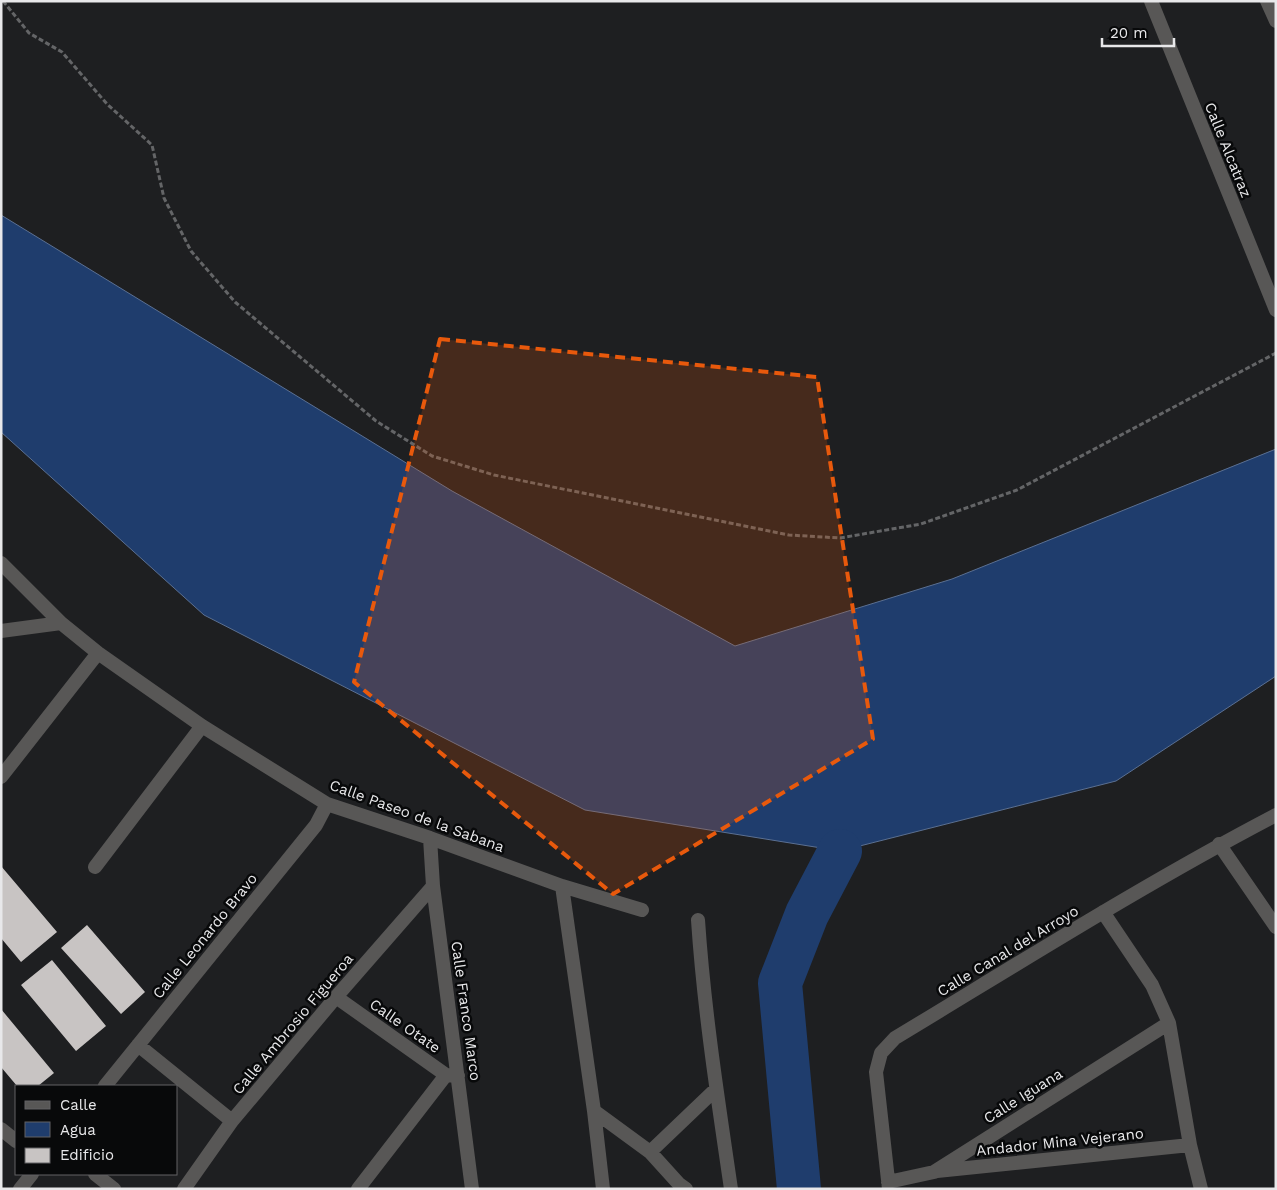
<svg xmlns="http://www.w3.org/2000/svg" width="1277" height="1190" viewBox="0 0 1277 1190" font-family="'Work Sans',sans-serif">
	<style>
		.water { fill: #1f3d6d; stroke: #5b7092 }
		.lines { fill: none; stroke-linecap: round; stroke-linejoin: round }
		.river { stroke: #1f3d6d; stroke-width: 44 }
		.building { fill: #c8c4c3 }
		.path { stroke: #646567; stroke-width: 3; stroke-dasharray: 5 2.5; stroke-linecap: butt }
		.minor { stroke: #585756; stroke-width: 14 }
		.marked { fill: #e8590c; fill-opacity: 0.2; stroke: #e8590c; stroke-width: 4; stroke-dasharray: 10 6; stroke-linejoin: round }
		.labels { text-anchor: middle; stroke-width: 5; stroke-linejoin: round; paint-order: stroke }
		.street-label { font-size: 15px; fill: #e8e8ea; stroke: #08090a }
	</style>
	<rect width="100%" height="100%" fill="#1e1f21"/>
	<!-- water -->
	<path class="water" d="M1,215L452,491L735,646L952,579L1276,449V676L1116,781L840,851L585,810L204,615L1,432Z"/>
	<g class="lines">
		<!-- river -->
		<path class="river" d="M799,1189L780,983L807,914L840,851"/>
	</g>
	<!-- building -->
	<path class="building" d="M1,866L57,932L21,962L1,938Z
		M87,925L145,992L121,1014L61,948Z
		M52,960L106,1026L76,1051L21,985Z
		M1,1009L54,1073L38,1086H17L1,1067Z"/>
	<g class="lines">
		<!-- path -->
		<path class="path" d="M3,1L29,33L62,52L107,104L152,145L164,198L191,251L235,302L376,421L432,456L494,475L789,535L840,538L921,524L1017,490L1276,353"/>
		<!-- minor -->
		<path class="minor" d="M1151,1L1276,310
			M1267,1L1276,21
			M1,563L61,623L98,653L202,726L327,804L430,838L562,886L642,910
			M1,631L61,623
			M1,777L98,653
			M430,838L433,886L472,1189
			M1219,844L1276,927
			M95,867L202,726
			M562,886L594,1111L603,1189
			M1103,912L1152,985L1169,1023L1190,1145L1201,1189
			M698,920C704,1010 718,1100 731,1189
			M336,997L446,1075L458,1076
			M138,1045L232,1121
			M105,1086L316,825L327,804
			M594,1111L650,1152L716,1089
			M1,1129L16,1141
			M650,1152L679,1184L686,1189
			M937,1171L1190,1145
			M95,1174L114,1189
			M888,1182L934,1172L1169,1023
			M20,1189L32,1174
			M184,1189L232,1121L336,997L433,886
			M358,1189L446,1075
			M889,1189L876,1072L881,1053L895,1038C1021,962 1146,883 1276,815"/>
	</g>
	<!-- marked area -->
	<path class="marked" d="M440,339L817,377L873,739L613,894L354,682Z"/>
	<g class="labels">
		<!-- street labels -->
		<g class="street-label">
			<text transform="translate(1228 150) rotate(68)" y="5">Calle Alcatraz</text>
			<text transform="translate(417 816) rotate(20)" y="5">Calle Paseo de la Sabana</text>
			<text transform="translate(205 936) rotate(-51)" y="5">Calle Leonardo Bravo</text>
			<text transform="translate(1008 951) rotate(-31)" y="5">Calle Canal del Arroyo</text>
			<text transform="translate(466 1011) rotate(82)" y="5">Calle Franco Marco</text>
			<text transform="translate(293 1024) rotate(-50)" y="5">Calle Ambrosio Figueroa</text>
			<text transform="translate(405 1026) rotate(35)" y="5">Calle Otate</text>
			<text transform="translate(1023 1096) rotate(-32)" y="5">Calle Iguana</text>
			<text transform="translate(1060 1142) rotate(-6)" y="5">Andador Mina Vejerano</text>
		</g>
	</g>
	<!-- border -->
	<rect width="1277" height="1190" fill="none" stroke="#e8e8ea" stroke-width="5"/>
	<!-- legend -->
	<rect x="15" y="1085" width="162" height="90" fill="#08090a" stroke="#626264"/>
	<rect x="25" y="1101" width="25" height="8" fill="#585756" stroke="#626264"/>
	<text x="60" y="1110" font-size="15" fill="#e8e8ea">Calle</text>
	<rect x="25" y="1122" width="25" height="15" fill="#1f3d6d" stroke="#626264"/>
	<text x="60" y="1135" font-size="15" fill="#e8e8ea">Agua</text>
	<rect x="25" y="1148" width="25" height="15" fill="#c8c4c3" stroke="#626264"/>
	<text x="60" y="1160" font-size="15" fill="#e8e8ea">Edificio</text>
	<!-- scale -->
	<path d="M1102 38v8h72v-8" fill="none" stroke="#e8e8ea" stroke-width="2.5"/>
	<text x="1110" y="38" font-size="15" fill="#e8e8ea" stroke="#08090a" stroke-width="4" paint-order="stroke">20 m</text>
</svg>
